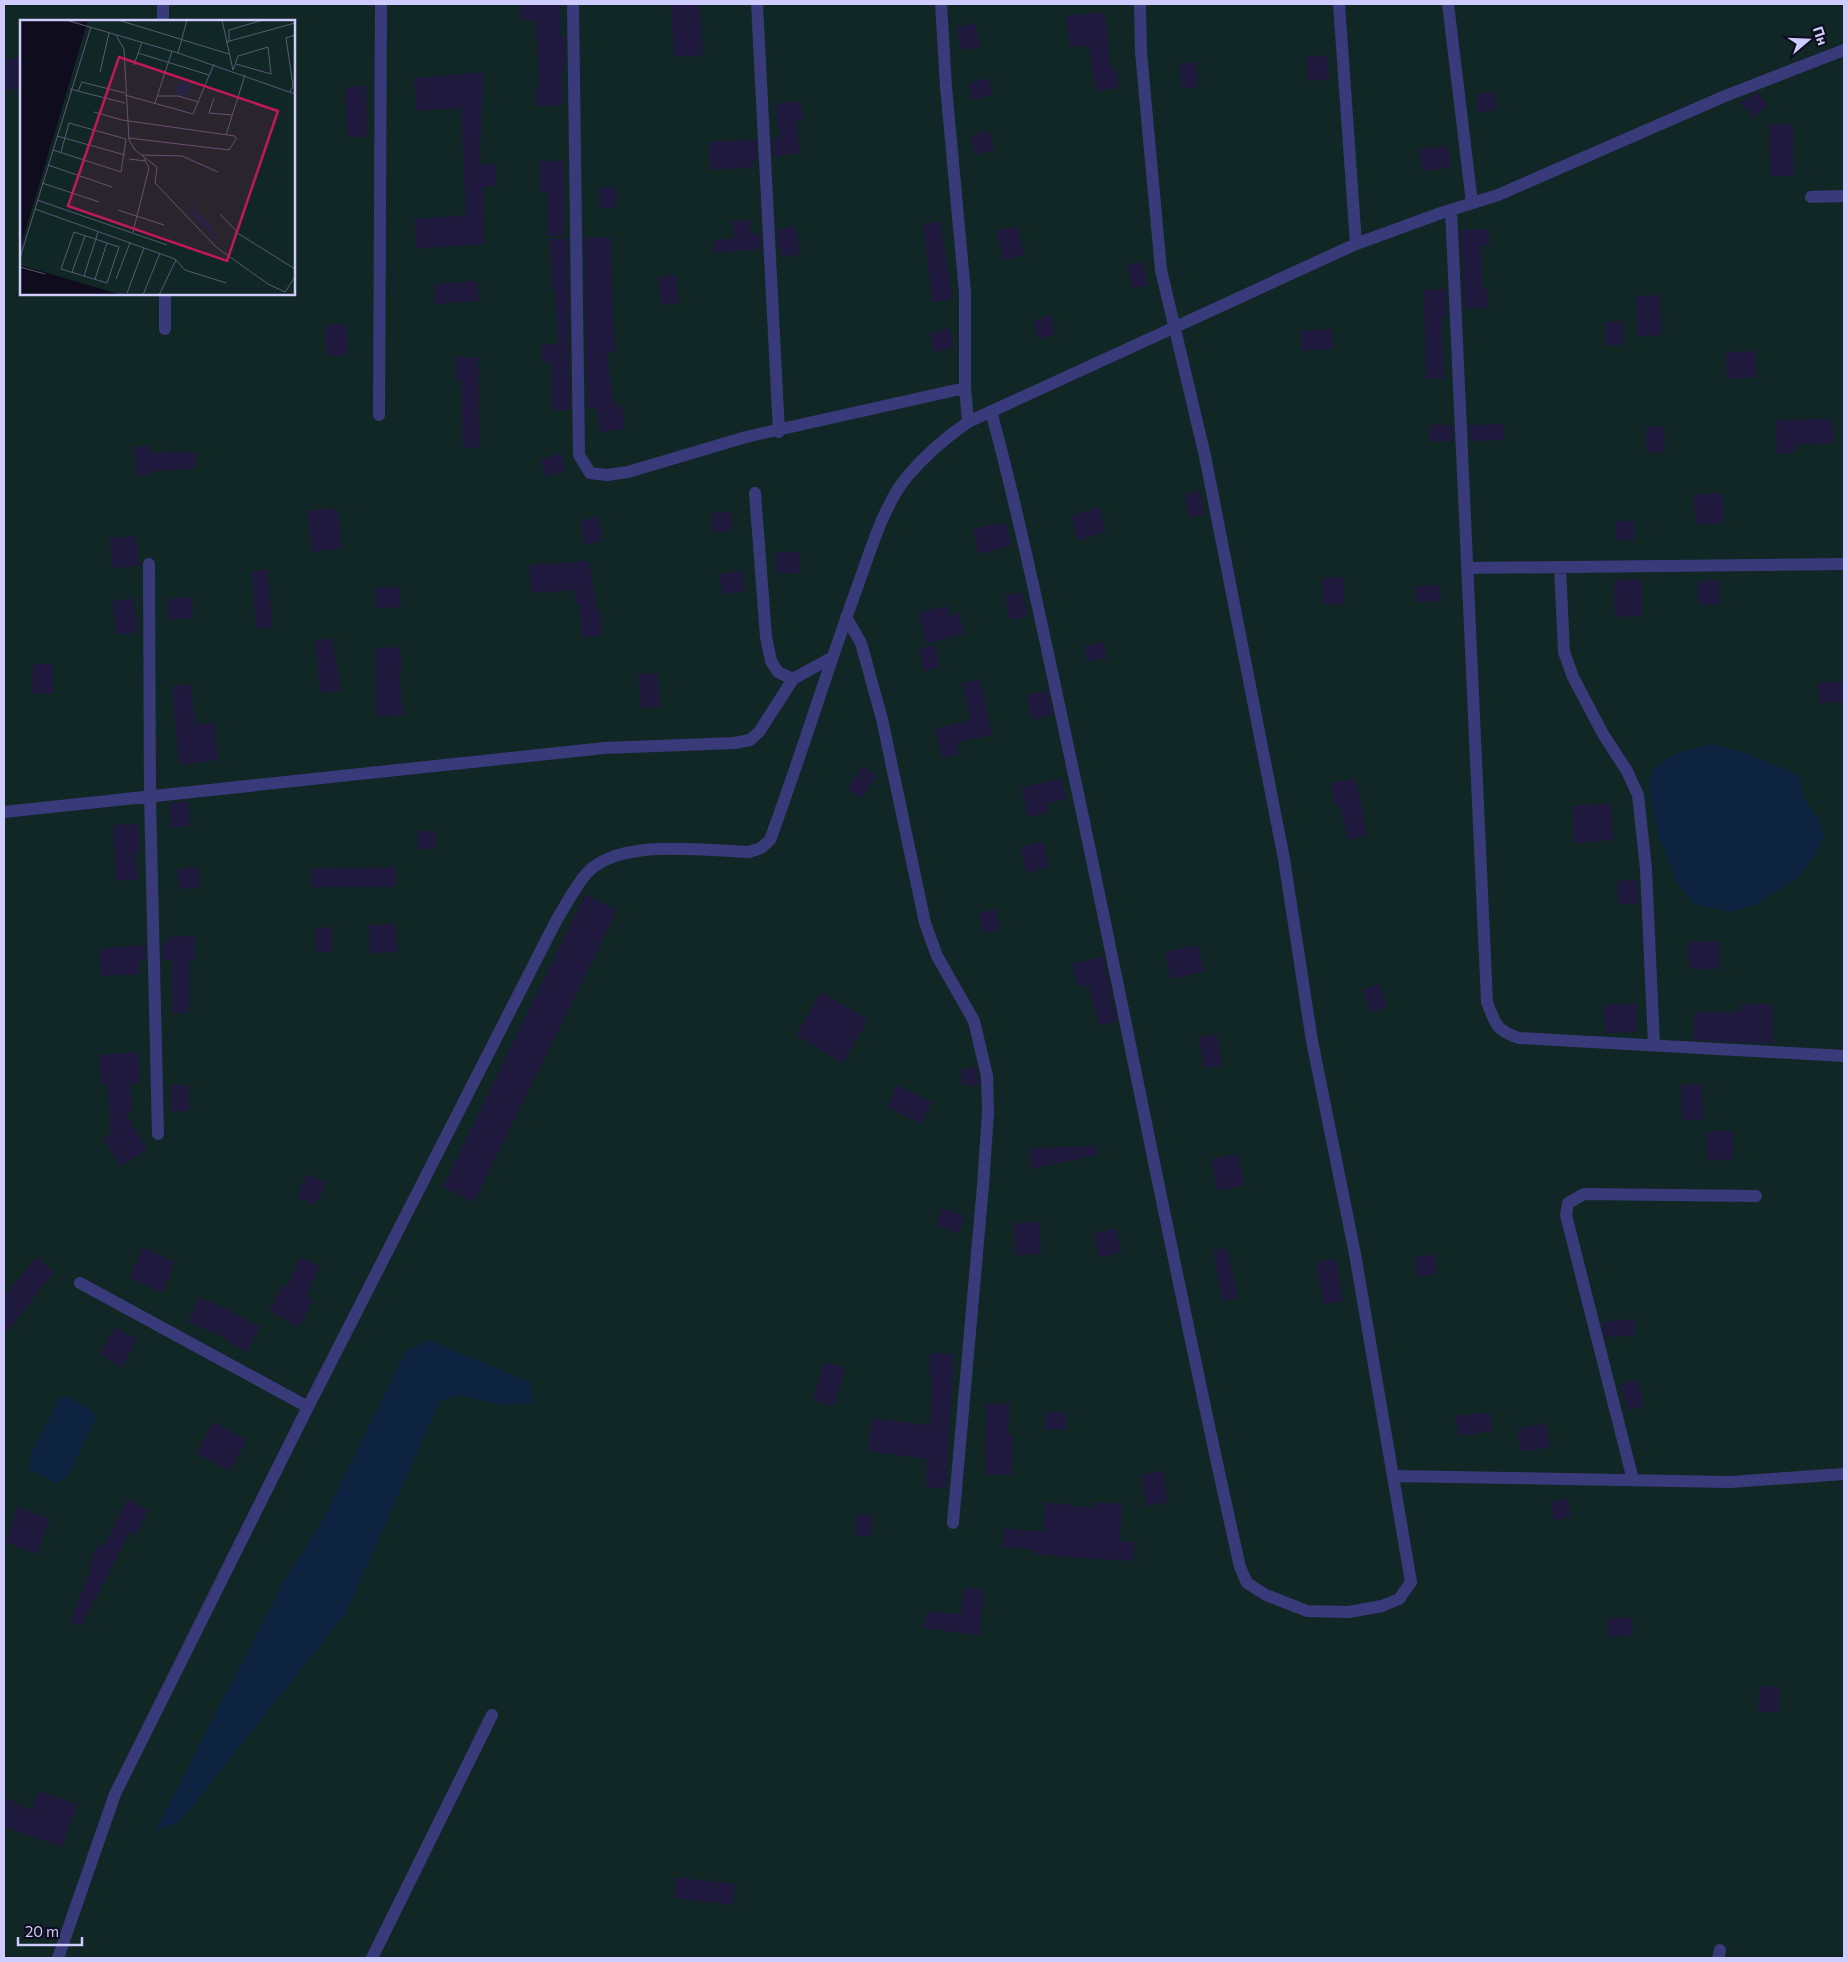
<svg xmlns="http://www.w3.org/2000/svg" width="1848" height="1962" viewBox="0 0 1848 1962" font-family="Commissioner,sans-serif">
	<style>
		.green { fill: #102725; fill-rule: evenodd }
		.water { fill: #0e2440 }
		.building { fill: #1f193d }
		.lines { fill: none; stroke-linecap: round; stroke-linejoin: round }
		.minor { stroke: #393a7a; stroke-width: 12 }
		.inset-road { fill: none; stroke: #5b5877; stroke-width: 1 }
		.view { fill: #c2185b; fill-opacity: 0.15; stroke: #c2185b; stroke-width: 2.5 }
		.inset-edge { fill: none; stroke: #cecbfd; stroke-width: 2.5 }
	</style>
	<rect width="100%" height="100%" fill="#0e0c1d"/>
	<!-- green -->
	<path class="green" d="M4,4H1844V1958H4ZM21,21H294V294H21Z"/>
	<!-- water -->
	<path class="water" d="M1710,744L1746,753L1800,776L1804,799L1818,818L1824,835L1816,854L1797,878L1757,904L1732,912L1694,904L1677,882L1657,833L1648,784L1655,767L1675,754Z
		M428,1340L530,1382L533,1403L502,1405L457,1395L440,1401L346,1613L180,1822L155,1831L284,1581L325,1516L405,1352Z
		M67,1396L93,1411L96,1418L67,1478L57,1483L28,1469L30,1456L60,1397Z"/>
	<!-- building -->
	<path class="building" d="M520,4H560L561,37H565L566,70H562L563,105L536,106L535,87H539L536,20H520Z
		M671,4H700L703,55L674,57Z
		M1105,12L1111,70L1116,69L1119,88L1096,91L1088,46L1070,47L1066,16Z
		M974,23L981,46L962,51L956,28Z
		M1327,55L1329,79L1308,81L1306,57Z
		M21,58V89L4,90V59Z
		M1196,62L1198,87L1181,88L1180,63Z
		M483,72L480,165L496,164V186L483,187L484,244L416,249L414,219L466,215L461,108L417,111L414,78Z
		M989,78L993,95L972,100L968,83Z
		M366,85L367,137H347L345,88Z
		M1494,92L1496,110L1478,112L1476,94Z
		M1757,92L1768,105L1753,117L1740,102Z
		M800,101L803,120L796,121L800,153L773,157L772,138L780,137L775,104Z
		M1769,124H1793L1794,176H1770Z
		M989,131L994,150L975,155L970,136Z
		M756,139L757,159L753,160V167L711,170L709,142Z
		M1448,146L1451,168L1422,171L1419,149Z
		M540,161H564V236H548L547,192H540Z
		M599,187H616L617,207L600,208Z
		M750,220L751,234L761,233V249L715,253L713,241L734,238L732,221Z
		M940,221L953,300L932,302L923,224Z
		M795,226L800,254L782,257L780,248H778L777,230Z
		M1017,226L1024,255L1003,260L996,231Z
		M1489,229L1490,246H1480L1483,289H1487L1488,308L1464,309L1460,230Z
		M610,237L615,352L607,353L614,406L622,405L625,429L600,432L597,409H587L584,238Z
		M568,238L570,410H553L551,362H542L541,345L558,344L555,290H552L550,239Z
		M1144,262L1147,286L1131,287L1128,264Z
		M676,275L679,303L661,305L658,277Z
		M477,281L479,301L435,304L434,284Z
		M1446,289L1447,317H1442L1444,378L1426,379L1424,290Z
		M1660,295L1662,335L1638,336L1636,296Z
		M1051,315L1055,335L1038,339L1033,320Z
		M1623,321L1624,345L1606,346L1605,322Z
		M346,324L348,355L327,356L325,325Z
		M949,328L954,347L934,352L930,333Z
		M1332,329L1333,349L1302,351L1301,331Z
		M1755,351L1756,377L1727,379L1726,352Z
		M455,357H478L479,447L463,448L461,380L456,381Z
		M1832,419L1834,443L1795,445V453L1777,454L1776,420Z
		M1504,424V440L1470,441L1469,425Z
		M1430,425H1453V441L1430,442Z
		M1664,426L1665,452L1647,453L1646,427Z
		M151,446V453L195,452V469L152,471V474L136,475L134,447Z
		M561,453L566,471L546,477L540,460Z
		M1200,491L1205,514L1189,518L1184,495Z
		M1722,493L1724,523L1696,525L1693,495Z
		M1099,507L1106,532L1078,540L1071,516Z
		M337,508L342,548L312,552L307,511Z
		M731,512L732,531L713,532L712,513Z
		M599,517L602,541L584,544L581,520Z
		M1616,521H1634V540L1616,541Z
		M1006,522L1011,546L978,554L973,529Z
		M136,536L139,566L112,568L110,538Z
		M776,552H799V573H776Z
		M589,561L597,610H600L602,636L582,637L579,604H576L574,590L531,593L529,565Z
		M268,570L272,628L256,629L252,571Z
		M743,571L745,591L722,594L719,574Z
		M1343,577L1345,604L1323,605L1322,578Z
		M1641,579L1642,616L1615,617L1614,580Z
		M1719,580L1720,604L1698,605V581Z
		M1440,585L1441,601L1416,602L1415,586Z
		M400,587L401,607L376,608L375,588Z
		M1022,592L1028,616L1010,620L1005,596Z
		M192,597L193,618L168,620L167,599Z
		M132,598L138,632L117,635L112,602Z
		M947,606L949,616L959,613L964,634L926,644L919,612Z
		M332,638L341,691L320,692L315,640Z
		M1104,642L1107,658L1087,662L1084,646Z
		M935,645L940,667L924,671L919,649Z
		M400,647L402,670H399L403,715L377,717L375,648Z
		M33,664H53V694L32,693Z
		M657,673L660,707L641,708L638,674Z
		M980,679L992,735L956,743L959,755L942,758L935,729L971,720L962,683Z
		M1818,682H1844V702L1819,703Z
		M191,684L195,724L214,722L218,760L179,765L172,686Z
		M1048,690L1053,715L1032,720L1026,695Z
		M863,766L877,776L861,799L847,788Z
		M1061,778L1066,799L1047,803L1049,812L1028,817L1021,788Z
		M1356,779L1367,835L1348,840L1339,805L1335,806L1331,783Z
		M188,801L190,826L171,828L169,803Z
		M1611,803L1613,840L1574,843L1572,806Z
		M138,824L140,851L135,852L138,879L116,881L113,825Z
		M418,831H435V849H418Z
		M1043,842L1050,867L1026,873L1020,847Z
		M198,867L200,887L179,889L177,869Z
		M396,867V887H311V869Z
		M1637,880L1638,904H1618L1617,881Z
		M585,894L617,910L474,1202L443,1187Z
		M995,909L1000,930L983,933L979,913Z
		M396,924L397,952L369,953V925Z
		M332,927V952H316L315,928Z
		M194,936L195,959H190L189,1013H172V960H162V944L167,943V937Z
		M1719,941V969H1689L1688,942Z
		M145,945L146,961H138L139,974L101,976L99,949Z
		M1198,945L1204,972L1170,979L1165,952Z
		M1103,956L1117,1021L1099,1026L1089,985L1078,987L1072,964Z
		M1379,984L1387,1006L1371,1013L1363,990Z
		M821,992L868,1020L843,1063L796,1035Z
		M1636,1003L1637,1032L1605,1033L1603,1005Z
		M1741,1004H1773V1044L1693,1040L1694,1012H1741Z
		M1217,1034L1222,1065L1204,1068L1198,1037Z
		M138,1052L140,1083H130L132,1112H125L147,1150L120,1166L103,1138L111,1133L107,1084L101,1085L99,1055Z
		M977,1068L979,1085H962L961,1069Z
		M1702,1084L1703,1119L1682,1120L1681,1085Z
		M171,1085H189V1111H171Z
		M897,1085L932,1102L921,1124L887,1107Z
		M1733,1130L1734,1159L1707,1161L1706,1132Z
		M1096,1146L1098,1155L1031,1169L1030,1148Z
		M1238,1154L1244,1185L1217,1191L1211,1159Z
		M306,1174L326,1182L316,1205L297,1197Z
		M942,1208L965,1216L959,1233L936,1225Z
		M1040,1222L1041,1254L1015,1255L1014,1223Z
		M1115,1228L1122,1252L1099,1258L1093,1234Z
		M143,1247L175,1262L162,1293L129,1278Z
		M1227,1248L1238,1298L1222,1301L1213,1250Z
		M1434,1254L1437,1274L1417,1277L1414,1258Z
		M36,1257L54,1272L4,1335V1297Z
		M300,1257L320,1266L306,1297L313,1300L299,1327L269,1311L282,1285L287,1287Z
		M1336,1259L1343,1301L1323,1304L1316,1262Z
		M199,1297L227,1309L260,1327L246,1352L225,1340L226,1338L188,1322Z
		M1634,1319L1635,1335L1605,1337L1601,1322Z
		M115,1327L137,1340L121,1367L99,1354Z
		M930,1353L954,1354L946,1488L926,1487L927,1459L868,1451L872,1418L928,1425L930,1424L932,1378H929Z
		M824,1362L845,1368L834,1406L813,1400Z
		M1636,1379L1644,1405L1628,1411L1620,1385Z
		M986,1403L1010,1404L1008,1434H1013L1011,1475L985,1474Z
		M1046,1412L1067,1413L1066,1430L1045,1429Z
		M1489,1412L1492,1431L1459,1436L1455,1416Z
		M213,1422L247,1440L230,1471L196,1453Z
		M1546,1423L1551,1447L1521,1452L1517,1429Z
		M1163,1471L1168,1502L1146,1506L1141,1475Z
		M127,1499L148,1510L136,1535L130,1532L81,1626L70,1621L92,1566L88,1565L99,1544L104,1546Z
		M1568,1499L1571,1517L1554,1520L1551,1501Z
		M1045,1502L1093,1508L1094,1502L1122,1504L1120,1541L1135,1542L1133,1561L1078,1558L1035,1554V1550L1002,1547L1004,1528L1043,1532Z
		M18,1507L50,1519L36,1554L5,1542Z
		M856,1514L873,1515L872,1536L855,1535Z
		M963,1588L984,1590L980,1635L923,1628L927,1611L961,1614Z
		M1632,1617L1633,1635L1608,1637L1607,1619Z
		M1760,1686L1780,1687L1778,1712L1758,1711Z
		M38,1791L78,1804L62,1847L4,1827V1797L31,1810Z
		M676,1877L735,1884L733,1905L674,1898Z"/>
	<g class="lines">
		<!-- minor -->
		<path class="minor" d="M163,4V21
			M573,4L579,455L590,473L607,475L628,472L746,437L965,388
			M757,4L779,432
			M941,4L946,87L965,292V388L968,422
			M1339,4L1356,244
			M1448,4L1472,203
			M1811,197L1844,196
			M1451,210L1487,1002C1495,1023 1496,1031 1519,1038L1844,1056
			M165,294V329
			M991,411C1023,530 1047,650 1073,770C1130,1036 1180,1302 1240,1567L1247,1583L1266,1595L1307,1611L1349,1612L1382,1606L1399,1599L1411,1582L1355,1254L1312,1041L1284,859L1205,456L1161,270L1141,52L1140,4
			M379,415L381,4
			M755,493L766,637L771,661L778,672L793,679
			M149,564L150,797L158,1134
			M1560,567L1564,652L1573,677L1603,734L1627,771L1638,795L1646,869L1654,1045
			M1467,568L1844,564
			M846,617L861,643L882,719L925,923L937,956L974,1021L987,1076L988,1112L983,1186L953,1523
			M4,812L604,748L735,743L750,740L759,732L793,679L831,658
			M80,1283L308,1407
			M1393,1476L1730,1482L1844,1474
			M1633,1480L1566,1215L1568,1203L1584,1194L1756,1196
			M58,1958L115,1794L308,1407L557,919C566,905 575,887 586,874C619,837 704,851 749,852L761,848L770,840C801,756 827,670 858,585C870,552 884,505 906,478C924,456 945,438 968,422L1356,244L1441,213L1498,195L1725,96L1844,50
			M372,1958L492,1715
			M1718,1958L1720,1950"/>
	</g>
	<!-- overview -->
	<g transform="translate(20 20)">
		<rect width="275" height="275" fill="#0e0c1d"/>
		<path d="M68,0H275V275H102L0,245V229Z" fill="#102725"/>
		<path d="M156 69a7 7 0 1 1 14 0a7 7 0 1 1-14 0ZM175,182L174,190L188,203L200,225L169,191Z" fill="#0e2440"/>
		<path class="inset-road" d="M46,0L158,33L275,74M98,0L209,34M202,0L213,50M96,15L104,29L109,120L115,130L137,147L135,163L196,227L248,264L265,272L275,257M209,21V10L243,0M206,22L275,3M118,33L189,55M158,33L167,0M114,45L122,22M213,50L218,36L248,27L251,54L216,44M80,52L89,13M50,69L105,83M58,71L62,62L105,73M270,72L273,66L266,18L275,15M105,75L173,94L194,44M137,76H158L179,82M194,78L189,93L213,95M135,83L152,31M74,92L102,100L215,116L216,119L209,130L109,118M206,115L225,55M37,116L105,135M33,130L101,152L106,119M41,132L49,103L106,119M122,135L162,136L198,152M109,139L125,141M28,145L92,167M22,163L79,182M17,180L147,225M15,189L155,239L165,250L206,263M98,190L144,205M200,194L219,214L275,249M54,212L99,227L87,263L41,249ZM113,212L129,148L124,138M0,238L71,7M0,247L25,254M52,252L65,216M64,256L78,212M75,259L87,223M96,259L110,223M107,273L124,228M123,275L140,233M139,275L156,240"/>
		<path class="view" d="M99,37L258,91L207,241L48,186Z"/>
		<rect width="275" height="275" class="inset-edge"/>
	</g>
	<!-- border -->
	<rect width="1848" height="1962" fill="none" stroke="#cecbfd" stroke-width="10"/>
	<!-- north arrow -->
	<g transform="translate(1808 40) rotate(71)" stroke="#0e0c1d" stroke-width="4" paint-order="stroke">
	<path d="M0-4L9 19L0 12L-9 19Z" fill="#cecbfd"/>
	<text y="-8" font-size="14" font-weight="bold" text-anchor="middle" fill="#cecbfd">Пн</text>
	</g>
	<!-- scale -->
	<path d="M18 1937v8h64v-8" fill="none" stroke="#cecbfd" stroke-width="2.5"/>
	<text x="25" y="1937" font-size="15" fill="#cecbfd" stroke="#0e0c1d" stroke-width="4" paint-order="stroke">20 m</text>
</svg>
